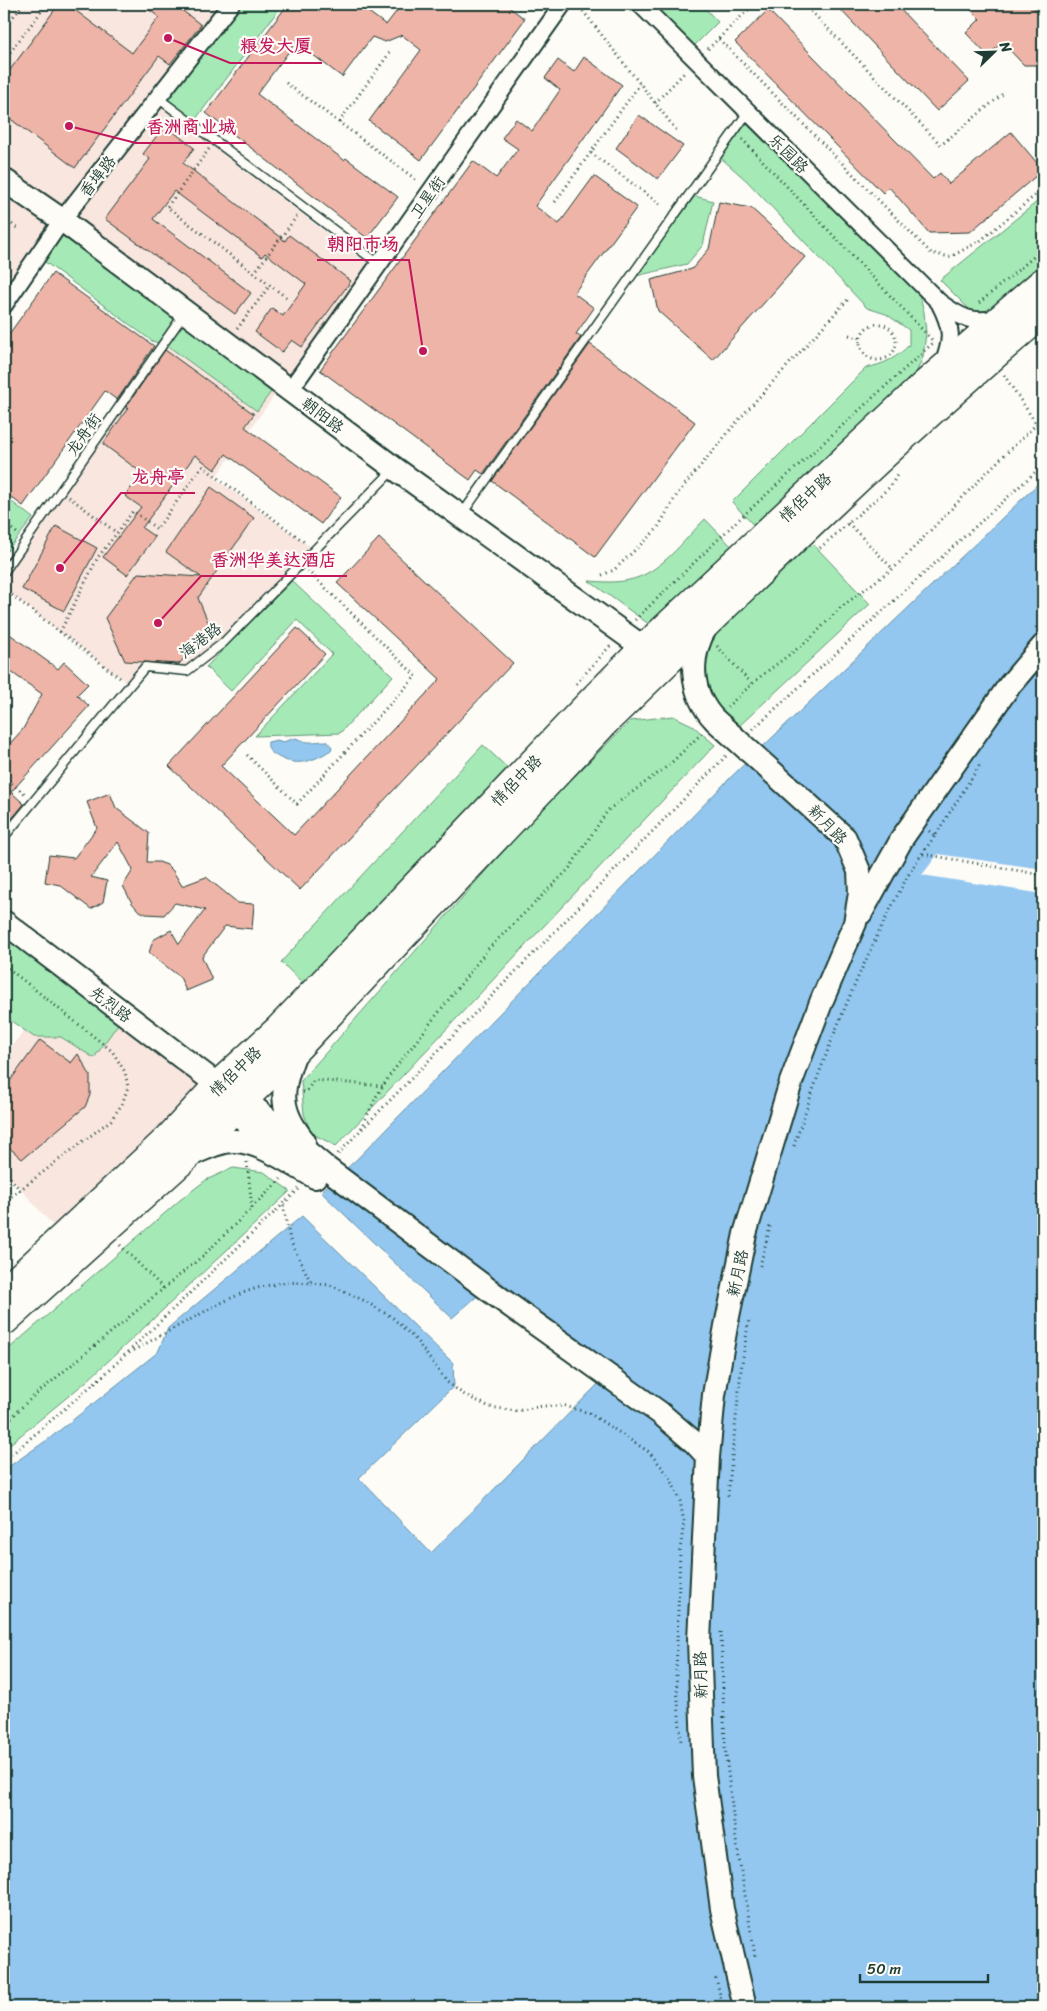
<svg xmlns="http://www.w3.org/2000/svg" width="1047" height="2011" viewBox="0 0 1047 2011" font-family="Sriracha,'LXGW WenKai TC',sans-serif">
	<style>
		.built { fill: #f8e6df }
		.green { fill: #a5eab6; stroke: #629475 }
		.water { fill: #93c7f0; stroke: #6590a5 }
		.pier { fill: #fdfcf7 }
		.building { fill: #eeb4a7; stroke: #1f3d34 }
		.lines { fill: none; stroke-linecap: round; stroke-linejoin: round }
		.lane-casing { stroke: #1f3d34; stroke-width: 11 }
		.street-casing { stroke: #1f3d34; stroke-width: 20 }
		.secondary-casing { stroke: #1f3d34; stroke-width: 26 }
		.highway-casing { stroke: #1f3d34; stroke-width: 31 }
		.path { stroke: #1f3d34; stroke-width: 3; stroke-dasharray: 1 4; stroke-linecap: butt }
		.lane { stroke: #fdfcf7; stroke-width: 8 }
		.street { stroke: #fdfcf7; stroke-width: 16 }
		.secondary { stroke: #fdfcf7; stroke-width: 22 }
		.highway { stroke: #fdfcf7; stroke-width: 28 }
		.labels { text-anchor: middle; stroke-width: 4.5; stroke-linejoin: round; paint-order: stroke }
		.street-label { font-size: 16px; fill: #1f3d34; stroke: #fdfcf7 }
		.leader { fill: none; stroke: #c2185b; stroke-width: 2 }
		.callout-dot { fill: #c2185b; stroke: #fdfcf7; stroke-width: 2 }
		.callout-label { font-size: 18px; text-anchor: middle; font-weight: bold; fill: #c2185b; stroke: #fdfcf7; stroke-width: 4.5; stroke-linejoin: round; paint-order: stroke }
	</style>
	<rect width="100%" height="100%" fill="#fdfcf7"/>
	<filter id="ink" filterUnits="userSpaceOnUse"><feTurbulence type="fractalNoise" baseFrequency=".02" numOctaves="2"/><feDisplacementMap in="SourceGraphic" scale="10" xChannelSelector="R" yChannelSelector="G"/><feConvolveMatrix kernelMatrix="1 2 1 2 8 2 1 2 1" color-interpolation-filters="sRGB"/></filter>
	<g filter="url(#ink)">
		<!-- built -->
		<path class="built" d="M5,4H230L62,219L4,180Z
			M156,103L374,269L289,389L63,220Z
			M4,181L61,221L4,301Z
			M185,314L282,385L215,478L314,549L223,642L187,670L145,667L130,685L4,589V572Z
			M69,973L217,1085L62,1236L4,1170V1056Z"/>
		<!-- green -->
		<path class="green" d="M236,4H283L192,124L161,101Z
			M644,4H701L718,22L690,50Z
			M750,119L918,291L924,312L926,333L923,357L908,392L757,529L732,502L866,368C884,364 897,358 909,345V330L886,314L867,308L747,181L721,158Z
			M695,196L713,201L703,245L687,264L636,276Z
			M1043,197V276L985,325L940,280Z
			M62,227L276,385L257,411L168,346L152,341L41,259Z
			M4,496L33,518L4,555Z
			M705,519L738,553L657,630L589,581C602,582 616,583 629,580C660,574 684,540 705,519Z
			M814,545L870,604L738,727L702,694L711,638L795,551Z
			M292,581L393,676L340,733L255,736L332,654L297,620L231,691L206,667Z
			M673,716L692,725L715,745L336,1146L311,1133L304,1114L301,1081L526,825L630,721Z
			M483,745L513,773L309,989L281,962Z
			M4,928L123,1017L94,1058L61,1037H34L4,1016Z
			M233,1168L264,1172L290,1191L88,1380L4,1449V1353L180,1200L206,1180Z"/>
		<!-- water -->
		<path class="water" d="M1043,479V2007H4V1470L50,1438L158,1352L168,1328L302,1216L453,1363L454,1386L359,1478L431,1553L609,1373L497,1279L452,1318L321,1192L357,1159L731,777Z
			M296,738C310,745 313,741 327,741L332,747L331,750C312,762 295,768 275,755C270,752 267,749 268,742L277,740L283,742Z"/>
		<!-- pier -->
		<path class="pier" d="M938,854L1043,869V894L922,875Z"/>
		<!-- building -->
		<path class="building" d="M59,4H67L132,53L159,17L141,4H174L201,25L170,64L159,56L75,168L4,114V78Z
			M288,4H358L386,25L402,4H505L525,19L421,160L369,121L421,50L402,35L385,42L372,37L342,77L296,42L257,94L344,160L346,158L398,197L367,238L206,113Z
			M835,4H895L969,81L937,111Z
			M965,4H1030L1043,17V65H1024L1002,42L988,56L966,33L980,19Z
			M768,10L933,179L940,173L949,184L1011,132L1043,170L970,232L929,233L889,187L883,193L735,42Z
			M584,57L622,85L535,206L559,224L594,176L637,207L574,293L594,308L576,334L581,337L483,474L477,470L470,480L320,370L473,161L496,178L518,149L502,138L516,119L532,131L560,90L545,78L558,60L574,72Z
			M639,115L683,146L658,179L616,148Z
			M165,125L194,148L183,163L285,241L289,235L351,281L302,347L292,340L282,352L255,332L272,308L283,316L306,284L265,253L262,257L174,191L153,219L251,293L235,314L105,219L150,159L143,154Z
			M719,202L751,208L805,257L713,360L658,311L651,280L692,269L709,249Z
			M53,273L154,346L117,400L105,391L23,506L4,492V341Z
			M590,344L695,422L595,557L492,481Z
			M165,350L254,414L245,427L341,497L321,524L226,454L215,470L195,455L142,528L155,537L127,575L103,557L141,507L125,496L142,473L103,444L128,408L126,407Z
			M211,487L254,518L198,598L211,629L179,664L125,661L105,618L138,573L201,577L166,552Z
			M56,526L97,548L64,611L22,589Z
			M379,538L513,663L300,890L169,766L297,628L325,654L221,766L294,835L440,679L337,583Z
			M4,630L58,669L64,662L88,684L77,695L89,706L11,792L24,804L4,828V750L23,729L42,694L4,667Z
			M110,793L116,808L149,833L147,862H159L167,865L173,871L182,886L206,877L238,903L254,904L252,929L225,926L202,957L212,980L186,991L180,977L149,953L153,940L171,930L179,944L205,910L175,903L164,915L146,914L138,910L132,903L123,886L133,870L118,842L91,877L107,881L103,902L91,909L60,885L45,882L49,855L74,858L97,828L87,802Z
			M40,1040L71,1063L78,1054L90,1075V1095L85,1107L22,1159L4,1143V1089Z"/>
		<g class="lines">
			<defs>
				<path id="lane" d="M158,98L379,264
					M462,514L748,112
					M4,572L184,314
					M4,837L145,667L187,671L223,643L393,470"/>
				<path id="street" d="M640,4L939,302C958,316 974,326 998,317
					M940,304C952,327 953,340 943,364
					M4,305L62,220L231,4
					M290,390L563,4"/>
				<path id="secondary" d="M4,180L62,220L394,468L644,648
					M706,627C688,657 690,694 715,720L845,838L859,871L860,893L855,923L822,1000L791,1082L745,1234L726,1326L714,1395L708,1457L699,1640L704,1776L722,1909L745,2007
					M861,913L903,837L1009,686L1043,646
					M4,922L218,1085L244,1099L325,1167L501,1299L660,1413L695,1443L708,1457
					M296,1050C282,1088 276,1107 304,1141
					M225,1097L232,1110L283,1151
					M190,1155C204,1149 219,1141 234,1141C260,1141 293,1165 315,1177"/>
				<path id="highway" d="M4,1292L169,1138L218,1085L279,1029L589,704L644,648L923,386L1043,282
					M4,1321L187,1156L244,1099L296,1049L606,721C749,582 892,442 1043,313"/>
			</defs>
			<!-- lane casing -->
			<use href="#lane" class="lane-casing"/>
			<!-- street casing -->
			<use href="#street" class="street-casing"/>
			<!-- secondary casing -->
			<use href="#secondary" class="secondary-casing"/>
			<!-- highway casing -->
			<use href="#highway" class="highway-casing"/>
			<!-- path -->
			<path class="path" d="M804,4L941,145L1004,93
				M583,11L677,131
				M4,28L21,7
				M719,39L931,253L950,257L980,241L1043,189
				M708,49L754,4
				M4,60L47,4
				M286,83L418,181
				M1038,83L1043,79
				M655,103L686,71
				M339,122L391,51
				M742,139L934,342
				M209,149L167,207L287,298
				M591,153L660,204
				M4,155L11,161
				M555,202L640,84
				M4,218L17,228
				M254,273L297,216
				M979,303L1043,249
				M860 342a18 18 0 1 1 36 0a18 18 0 1 1-36 0Z
				M237,329L270,285
				M849,335L861,338
				M1004,375L1043,434
				M69,497L117,533L133,511L157,529L202,466L306,543
				M4,523L17,533
				M848,523L892,568
				M820,548L891,486L898,473
				M602,575L614,570L657,529L678,493L741,417L850,297
				M4,589L120,678
				M635,620L734,524L933,343
				M1036,628L1043,618
				M60,632L98,557L117,533
				M717,646L752,684
				M576,684L610,646
				M727,707L761,676L810,639L840,608L896,566L991,468L1043,418
				M753,729L1043,465
				M247,755L297,804L416,676L308,571
				M4,777L25,794
				M929,831L935,836L981,763
				M923,854L1043,875
				M4,965L112,1051L125,1072L128,1087L122,1104L111,1120L4,1202
				M303,1092H306L314,1080L383,1086
				M362,1129L726,756
				M794,1146C823,1056 859,967 904,883C912,867 924,851 935,836
				M338,1154L360,1131L376,1097L390,1075L488,949L569,869L608,810L669,765L702,733
				M247,1162L252,1208
				M4,1170L20,1190
				M120,1245L164,1289
				M760,1266L771,1223
				M311,1283L330,1285L365,1301L393,1318L416,1340L447,1382L463,1394L490,1407L517,1411L542,1406H565L589,1413L649,1452L670,1477L680,1501L684,1522L680,1550L676,1674L681,1742
				M129,1353C150,1341 171,1330 193,1318C233,1296 263,1279 311,1283L290,1240L283,1204
				M4,1425L27,1402L205,1254L281,1179
				M4,1461L106,1373L299,1189
				M728,1496L741,1370L749,1319
				M721,1632L725,1747L736,1840L755,1956
				M716,1978L723,2007"/>
			<!-- lane -->
			<use href="#lane" class="lane"/>
			<!-- street -->
			<use href="#street" class="street"/>
			<!-- secondary -->
			<use href="#secondary" class="secondary"/>
			<!-- highway -->
			<use href="#highway" class="highway"/>
		</g>
	</g>
	<g class="labels">
		<!-- street labels -->
		<g class="street-label">
			<text transform="translate(789 153) rotate(45)" y="6">乐园路</text>
			<text transform="translate(97 176) rotate(-52)" y="6">香埠路</text>
			<text transform="translate(427 197) rotate(-55)" y="6">卫星街</text>
			<text transform="translate(323 415) rotate(37)" y="6">朝阳路</text>
			<text transform="translate(83 434) rotate(-55)" y="6">龙舟街</text>
			<text transform="translate(805 497) rotate(-43)" y="6">情侶中路</text>
			<text transform="translate(200 640) rotate(-37)" y="6">海港路</text>
			<text transform="translate(516 780) rotate(-46)" y="6">情侶中路</text>
			<text transform="translate(828 824) rotate(46)" y="6">新月路</text>
			<text transform="translate(111 1004) rotate(37)" y="6">先烈路</text>
			<text transform="translate(235 1071) rotate(-44)" y="6">情侶中路</text>
			<text transform="translate(737 1273) rotate(-78)" y="6">新月路</text>
			<text transform="translate(700 1675) rotate(-92)" y="6">新月路</text>
		</g>
	</g>
	<!-- callouts -->
	<path class="leader" d="M168 38L230 63H322M69 126L136 143H246M423 351L409 260H317M60 568L121 493H195M158 623L201 576H347"/>
	<g class="callout-dot">
		<circle cx="168" cy="38" r="5"/>
		<circle cx="69" cy="126" r="5"/>
		<circle cx="423" cy="351" r="5"/>
		<circle cx="60" cy="568" r="5"/>
		<circle cx="158" cy="623" r="5"/>
	</g>
	<g class="callout-label">
		<text x="276" y="52">粮发大厦</text>
		<text x="191" y="133">香洲商业城</text>
		<text x="363" y="250">朝阳市场</text>
		<text x="158" y="483">龙舟亭</text>
		<text x="274" y="566">香洲华美达酒店</text>
	</g>
	<!-- margin -->
	<rect width="1047" height="2011" fill="none" stroke="#fdfcf7" stroke-width="20"/>
	<rect x="10" y="10" width="1027" height="1991" fill="none" stroke="#1f3d34" stroke-width="2" filter="url(#ink)"/>
	<!-- north arrow -->
	<g transform="translate(994 52) rotate(67)" stroke="#fdfcf7" stroke-width="4" paint-order="stroke">
	<path d="M0-4L9 19L0 12L-9 19Z" fill="#1f3d34"/>
	<text y="-8" font-size="14" font-weight="bold" text-anchor="middle" fill="#1f3d34">N</text>
	</g>
	<!-- scale -->
	<path d="M860 1974v8h128v-8" fill="none" stroke="#1f3d34" stroke-width="2.5"/>
	<text x="867" y="1974" font-size="15" fill="#1f3d34" stroke="#fdfcf7" stroke-width="4" paint-order="stroke">50 m</text>
</svg>
